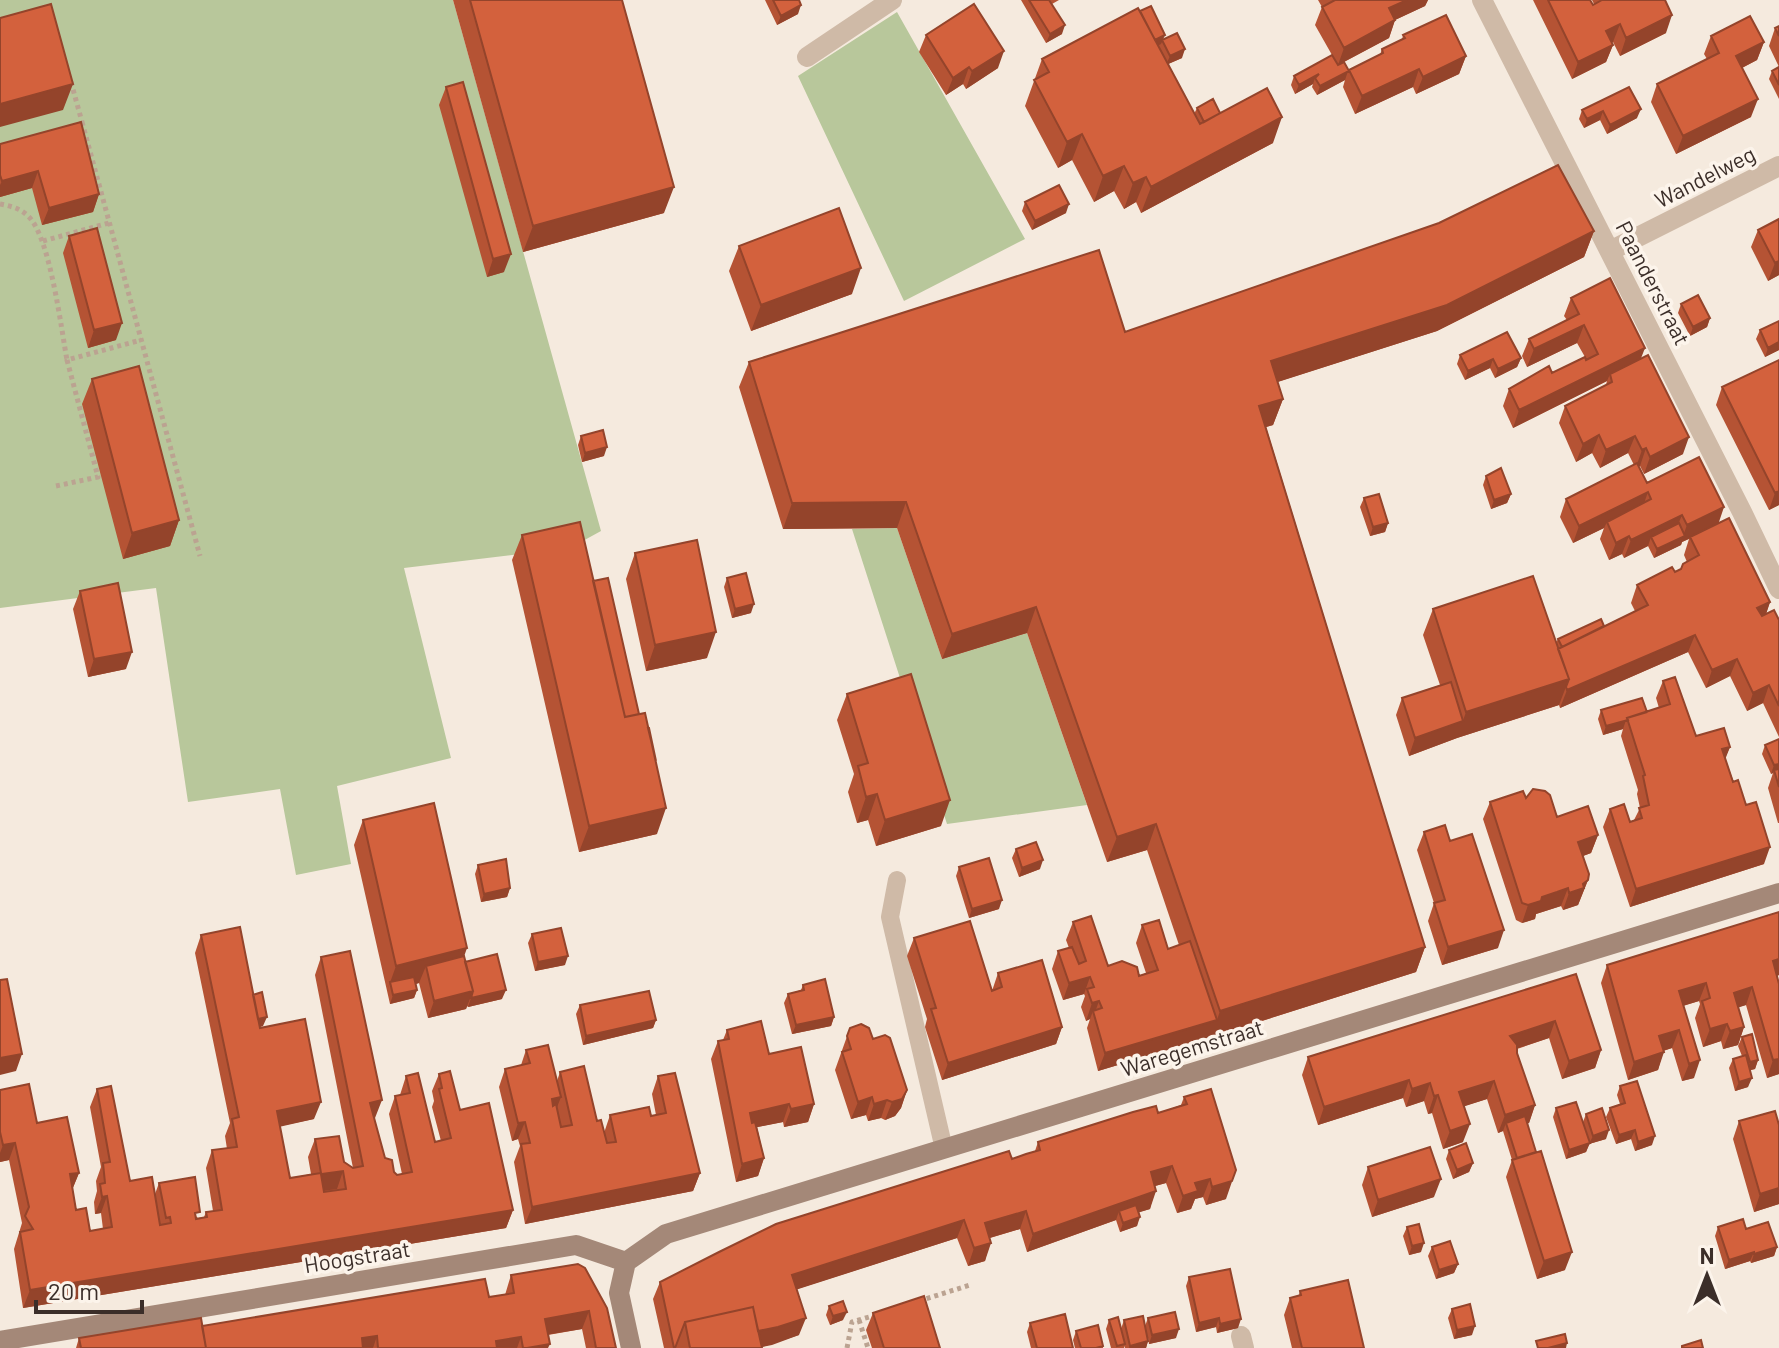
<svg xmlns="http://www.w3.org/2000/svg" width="1779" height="1348" viewBox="0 0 1779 1348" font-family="Barlow,sans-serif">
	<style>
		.green { fill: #b8c79b }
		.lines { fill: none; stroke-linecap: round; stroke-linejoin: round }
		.path { stroke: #bba391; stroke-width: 5; stroke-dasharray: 4 4; stroke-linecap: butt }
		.lane { stroke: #cfbaa7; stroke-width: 18 }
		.street { stroke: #cfbaa7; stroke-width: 20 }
		.secondary { stroke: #a48878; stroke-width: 20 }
		.wall { fill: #b55334 }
		.shaded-wall { fill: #94442b }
		.building { fill: #d3613d; stroke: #94442b; stroke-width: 2; fill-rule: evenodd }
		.labels { text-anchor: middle; stroke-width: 7; stroke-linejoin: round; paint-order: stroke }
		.street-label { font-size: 22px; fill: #3b2e29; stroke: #fcf4eb }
	</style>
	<rect width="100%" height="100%" fill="#f5eade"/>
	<!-- green -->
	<path class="green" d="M0,0H453L601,531L570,548L404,568L451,758L337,786L351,864L296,875L280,789L188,802L156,588L0,608Z
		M897,12L1025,239L904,301L798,76Z
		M897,528L942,659L1027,633L1087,805L947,824L852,529Z"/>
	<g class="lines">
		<!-- path -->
		<path class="path" d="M71,82L82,122
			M82,122L200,556
			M0,204C10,206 20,208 28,216C50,236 61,328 67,360
			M43,241L109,223
			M56,486L98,477L67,360L141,340
			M919,1301L970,1285
			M859,1320L868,1348
			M847,1348L852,1322L876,1315"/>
		<!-- lane -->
		<path class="lane" d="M897,880L890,917L944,1149"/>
		<!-- street -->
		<path class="street" d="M1482,0L1742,512L1779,589
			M807,57L892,0
			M1610,251L1779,166
			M1241,1336L1244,1348"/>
		<!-- secondary -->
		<path class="secondary" d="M626,1262L666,1234L1779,893
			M626,1262L619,1293L631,1348
			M0,1341L576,1245L626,1262"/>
	</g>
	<!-- wall -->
	<path class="wall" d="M453,0H622L664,213L523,252Z
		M765,0H799L798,14L777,25Z
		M1021,0H1059L1052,4L1062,34L1046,43Z
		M1318,0H1428L1425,6L1395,20L1389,38L1344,62L1349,71L1380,55L1382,49L1402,40L1403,35L1466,56L1459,74L1416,94L1413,87L1355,114L1343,87L1345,80L1317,95L1312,87L1313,84L1295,94L1291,85L1294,76L1332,55L1315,25L1322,7Z
		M1533,0H1590L1593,5L1594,4L1592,0H1665L1666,33L1620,56L1613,42H1612L1613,45L1606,62L1572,79Z
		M1140,11L1163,40L1182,58L1168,64L1194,114L1197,108L1220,113L1273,143L1141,213L1136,202L1124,209L1114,191L1094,202L1072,160L1058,168L1025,106L1042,59Z
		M1779,26V67L1769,46L1775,28Z
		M926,35L998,68L966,89L963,84L946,95L919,52Z
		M1711,36L1764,42L1757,60L1742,68L1751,117L1676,154L1651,102L1657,84L1707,59L1704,54Z
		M1779,67V99L1769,79L1772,71Z
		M446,87L504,272L487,277L439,105Z
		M1629,87L1637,118L1607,134L1600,120L1584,128L1579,119L1582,110Z
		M0,144L99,194L93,212L42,225L32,188L0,197Z
		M1025,202L1066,213L1032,230L1022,211Z
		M1779,219V275L1768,281L1751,247L1758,230Z
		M1594,231L1584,257L1437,331L1277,382L1283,399L1273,425L1266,427L1425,947L1416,972L1211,1037L1098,1071L1087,1028L1090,1019L1086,1021L1081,1007L1085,996L1084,994L1063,1000L1052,969L1058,951L1069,948L1066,940L1073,922L1108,966L1139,976L1146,973L1136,943L1142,925L1168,949L1179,945L1147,850L1107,862L1027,633L942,659L897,528L783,529L739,387L749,362L1125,332Z
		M69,236L116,340L88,348L63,253Z
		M739,246L852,294L751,331L729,271Z
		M1571,298L1641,359L1683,454L1644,474L1640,466H1639L1647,483L1718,523L1770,602L1766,614L1779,620V737L1763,703L1747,711L1730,676L1706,688L1688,652L1560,708L1559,705L1457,738L1409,756L1396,715L1402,698L1440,685L1423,635L1433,609L1556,643L1558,639L1604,626L1635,611L1631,603L1637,585L1675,572L1681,570L1687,562L1684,555L1689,539L1682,542L1681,545L1654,558L1648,546L1624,558L1622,554L1609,560L1600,539L1604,528L1573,543L1560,517L1566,499L1634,465L1628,453L1600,468L1592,453L1576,462L1559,423L1565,406L1606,385L1607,381L1513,428L1503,406L1509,389L1552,373L1585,357L1577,343L1527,367L1522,356L1529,339L1567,320L1564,316Z
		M1681,304L1710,318L1707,327L1690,336L1678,313Z
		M1779,321V350L1765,357L1756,339L1760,330Z
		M1460,355L1521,358L1517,367L1495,378L1490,368L1465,380L1457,364Z
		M1779,360V505L1769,510L1716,405L1722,387Z
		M92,379L179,520L170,546L123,559L82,404Z
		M581,436L604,456L582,462L578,445Z
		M1486,476L1511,494L1507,503L1491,509L1483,485Z
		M1364,498L1388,523L1385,532L1370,536L1360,507Z
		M522,535L593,581L656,761L657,834L579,852L512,560Z
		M635,553L707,658L646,671L626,579Z
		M727,578L751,613L732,618L724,587Z
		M80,591L126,669L88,677L73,609Z
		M1663,681L1696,736L1730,747L1725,758L1764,864L1630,907L1603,827L1610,809L1630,822L1634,820L1640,808L1637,794L1638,790L1621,736L1623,729L1603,735L1598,719L1601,710L1647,712L1659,708L1656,698Z
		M847,694L941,826L876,846L868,820L857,823L848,792L854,774L837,720Z
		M1779,739V823H1778L1768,788L1773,773L1771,774L1762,754L1765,745Z
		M1526,798L1557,817L1598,835L1591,853L1583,856L1588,880L1578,905L1563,910L1561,906L1536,914L1535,919L1522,923L1516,920L1483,819L1490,802Z
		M363,820L464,956L465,962L502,999L468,1007L467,1006L466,1009L428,1018L419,983L416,984L417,990L414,998L390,1004L354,845Z
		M1424,832L1450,841L1498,948L1442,965L1428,921L1434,903L1417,850Z
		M1016,849L1040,869L1019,877L1012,858Z
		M478,865L510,888L507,897L481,902L475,874Z
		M959,867L999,909L969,918L956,876Z
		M1779,912V975L1777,976L1779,1074L1767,1078L1746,1005L1738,1007L1744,1027L1738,1045L1723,1049L1721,1041L1703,1047L1695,1018L1700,1004L1699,1001L1683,1006L1694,1078L1682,1081L1672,1048L1663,1051L1658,1070L1628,1080L1601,983L1607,965Z
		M532,934L565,965L535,971L528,943Z
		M201,935L253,995L263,1026L260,1027L314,1119L280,1126L290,1178L311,1174L308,1157L315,1139L353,1168L315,975L321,957L375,1118H374L385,1158L394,1172L397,1175L402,1174L389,1114L395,1096L400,1095L406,1076L435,1142L441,1141L432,1107L434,1101L432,1091L439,1074L513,1210L506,1228L23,1308L14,1249L22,1223L9,1160L0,1162V1090L37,1123L79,1173L72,1190L76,1210L90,1231L103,1229L101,1213L95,1214L94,1202L97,1191L96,1181L101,1167L90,1107L97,1089L130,1181L155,1194L159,1183L198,1218L204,1217L206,1212L213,1211L206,1168L212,1150L227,1149L225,1136L230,1123L195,953Z
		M914,938L992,991L998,973L1062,1027L1056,1044L942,1080L925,1027L927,1019L907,956Z
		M1576,974L1601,1050L1595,1068L1562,1079L1549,1038L1517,1049V1053L1535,1105L1529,1123H1527L1565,1270L1537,1279L1506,1177L1512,1160L1503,1131L1498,1133L1487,1099L1464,1106L1463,1142L1443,1149L1432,1113L1428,1114L1424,1101L1406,1107L1403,1098L1318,1125L1302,1075L1308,1057Z
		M803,985L834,1017L831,1026L792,1034L784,1003L788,994L801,990Z
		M580,1005L656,1020L653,1028L583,1045L576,1014Z
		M850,1028L873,1039L907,1090L901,1108L895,1116L885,1120L881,1118L868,1121L866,1115L851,1119L835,1070Z
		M727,1030L769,1054L814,1104L808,1122L784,1127L783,1122L757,1127L764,1158L758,1176L736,1182L711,1059L718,1041L723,1040Z
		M1742,1037L1758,1060L1755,1069L1750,1070L1748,1087L1735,1091L1729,1068L1733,1059L1742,1056L1738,1046Z
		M526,1050L557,1081L560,1072L597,1121L604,1133L610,1115H656L652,1094L658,1076L700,1173L693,1191L525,1224L514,1162L520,1146L518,1139L512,1141L499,1087L505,1069L521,1065Z
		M1620,1086L1652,1145L1635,1151L1631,1139L1616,1144L1606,1117L1610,1108L1620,1104L1617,1095Z
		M1184,1097L1226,1199L1206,1205L1203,1197L1195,1199L1191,1209L1177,1213L1166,1183L1155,1186L1150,1209L1139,1212L1137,1226L1120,1232L1116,1220L1027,1252L1020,1229L990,1238L985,1261L968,1266L957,1238L797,1289L799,1335L762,1347V1348H664L653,1299L660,1282L1035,1151L1038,1142L1158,1113L1181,1105Z
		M1556,1108L1583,1122L1586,1114L1606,1139L1589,1144L1586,1152L1566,1159L1553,1117Z
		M1739,1121L1779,1125V1204L1754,1212L1733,1139Z
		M1449,1150L1473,1163L1469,1172L1453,1179L1446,1159Z
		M1368,1167L1434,1197L1372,1217L1362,1185Z
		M1407,1227L1421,1252L1409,1255L1403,1236Z
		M1718,1227L1746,1229L1777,1247L1774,1256L1751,1263L1750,1261L1725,1269L1715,1236Z
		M1432,1247L1458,1264L1454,1273L1436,1279L1428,1256Z
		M578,1264L616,1348H586L582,1329L548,1335V1348H76L79,1338L505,1295L511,1275Z
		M1189,1277L1238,1328L1217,1333L1216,1327L1196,1332L1186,1286Z
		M1300,1291L1364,1348H1292L1284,1315L1290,1298L1299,1295Z
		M829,1306L843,1320L830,1325L826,1315Z
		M1452,1309L1472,1335L1454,1339L1448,1318Z
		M873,1313L940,1348H872L866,1330Z
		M1148,1318L1176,1338L1149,1344L1148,1338V1341L1146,1348H1125V1346L1124,1348H1111L1106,1329L1109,1320L1121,1329L1124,1320L1145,1326Z
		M1030,1323L1073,1348H1031L1027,1332Z
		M1076,1331L1103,1346V1348H1075L1073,1340Z"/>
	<!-- shaded-wall -->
	<path class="shaded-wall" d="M1407,0H1428L1425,6L1382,26L1389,8Z
		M801,5L798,14L777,25L781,16Z
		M1672,15L1666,33L1620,56L1626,38Z
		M1395,20L1389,38L1338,65L1344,48Z
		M1620,24L1613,42L1600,48L1606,31Z
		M1065,25L1062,34L1046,43L1050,34Z
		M1165,35L1161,44L1146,52L1149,43Z
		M1764,42L1757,60L1730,74L1736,56Z
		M1613,45L1606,62L1572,79L1578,62Z
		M1185,49L1182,58L1166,65L1170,56Z
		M1004,51L998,68L966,89L972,71Z
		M1466,56L1459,74L1416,94L1423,77Z
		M969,67L963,84L946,95L953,78Z
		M1419,69L1413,87L1355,114L1362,96Z
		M1348,71L1345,80L1317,95L1320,86Z
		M1319,74L1315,78L1313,84L1295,94L1299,85Z
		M73,84L63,110L0,127V104Z
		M1758,99L1751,117L1676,154L1683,136Z
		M1641,109L1637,118L1607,134L1610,125Z
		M1603,111L1600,120L1584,128L1587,119Z
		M1282,117L1273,143L1141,213L1151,187Z
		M1082,134L1072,160L1058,168L1067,142Z
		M1124,166L1114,191L1094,202L1103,176Z
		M38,171L32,188L0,197V185L2,181Z
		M1146,177L1136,202L1124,209L1133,183Z
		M674,187L664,213L523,252L533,226Z
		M99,194L93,212L42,225L49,208Z
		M1069,204L1066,213L1032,230L1035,221Z
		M1594,231L1584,257L1437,331L1262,387L1271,361Z
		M511,254L504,272L487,277L493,259Z
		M1779,261V275L1768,281L1775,263Z
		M861,268L852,294L751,331L761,305Z
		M1710,318L1707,327L1690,336L1693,327Z
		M122,323L116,340L88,348L94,330Z
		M1584,325L1577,343L1527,367L1534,349Z
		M1779,342V350L1765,357L1768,348Z
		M1645,348L1638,366L1610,374L1607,381L1513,428L1519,410Z
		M1521,358L1517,367L1495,378L1498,369Z
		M1493,359L1490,368L1465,380L1468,371Z
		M1283,399L1273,425L1250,432L1259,406Z
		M1599,435L1592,453L1576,462L1583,444Z
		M1635,436L1628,453L1600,468L1606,450Z
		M1689,437L1683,454L1644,474L1650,457Z
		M607,447L604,456L582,462L585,453Z
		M1646,448L1640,466L1636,467L1642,450Z
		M1779,491V505L1769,510L1775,493Z
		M1648,492L1642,509L1607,522L1604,528L1573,543L1579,526Z
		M1511,494L1507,503L1491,509L1494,500Z
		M906,502L897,528L783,529L792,503Z
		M1724,507L1718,525L1682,542L1681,545L1654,558L1657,549L1683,536L1687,525Z
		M1682,515L1675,532L1651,537L1648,546L1624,558L1631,540Z
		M179,520L170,546L123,559L132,533Z
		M1388,523L1385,532L1370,536L1373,527Z
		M1629,536L1622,554L1609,560L1616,543Z
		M1770,602L1764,620L1757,608Z
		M754,604L751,613L732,618L735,609Z
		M1036,607L1027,633L942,659L952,634Z
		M716,632L707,658L646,671L655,645Z
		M1695,635L1688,652L1560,708L1567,690Z
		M132,652L126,669L88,677L94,659Z
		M1737,659L1730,676L1706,688L1712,670Z
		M1569,679L1559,705L1457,738L1466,712Z
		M1769,685L1763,703L1747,711L1753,693Z
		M1626,720L1623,729L1603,735L1606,726Z
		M1463,721L1457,738L1409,756L1415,738Z
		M1730,747L1723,765L1722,749Z
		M1779,764V772L1774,770L1773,773L1771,774L1774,765Z
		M877,794L868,820L857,823L866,797Z
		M950,800L941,826L876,846L885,820Z
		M666,808L657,834L579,852L589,826Z
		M1156,824L1147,850L1107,862L1117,837Z
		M1598,835L1591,853L1572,860L1578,842Z
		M1770,847L1764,864L1630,907L1636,889Z
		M1043,860L1040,869L1019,877L1022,868Z
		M1588,880L1578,905L1563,910L1569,893Z
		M510,888L507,897L481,902L484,894Z
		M1568,888L1561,906L1536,914L1535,919L1522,923L1528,905L1542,897Z
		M1002,900L999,909L969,918L972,909Z
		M1504,930L1498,948L1442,965L1448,947Z
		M1425,947L1416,972L1211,1037L1098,1071L1105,1053L1217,1020L1220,1011Z
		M467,948L458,974L426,966L419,983L392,990L390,982L387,991L396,966Z
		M568,956L565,965L535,971L538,962Z
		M1779,959V975L1766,979L1773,961Z
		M1090,977L1084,994L1063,1000L1069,983Z
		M1706,983L1699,1001L1672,1009L1679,991Z
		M1752,987L1746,1005L1728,1011L1734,993Z
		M417,990L414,998L390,1004L393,995Z
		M506,990L502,999L468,1007L471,998Z
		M473,991L466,1009L428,1018L434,1001Z
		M1099,1001L1094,1015L1093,1011L1090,1019L1086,1021L1092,1003Z
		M267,1017L263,1026L250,1028L253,1020Z
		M834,1017L831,1026L792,1034L796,1025Z
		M656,1020L653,1028L583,1045L586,1036Z
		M1555,1021L1549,1038L1503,1053L1510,1036Z
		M1727,1024L1721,1041L1703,1047L1710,1029Z
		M1062,1027L1056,1044L942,1080L948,1063Z
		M1744,1027L1738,1045L1723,1049L1730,1031Z
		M1679,1030L1672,1048L1653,1054L1659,1036Z
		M1601,1050L1595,1068L1562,1079L1569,1061Z
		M1664,1052L1658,1070L1628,1080L1634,1062Z
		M22,1054L16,1071L0,1075V1058Z
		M1779,1059V1074L1767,1078L1773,1060Z
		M1700,1060L1694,1078L1682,1081L1689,1064Z
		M1758,1060L1755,1069L1747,1071L1750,1062Z
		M1752,1078L1748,1087L1735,1091L1739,1082Z
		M1409,1080L1403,1098L1318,1125L1324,1107Z
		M1494,1081L1487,1099L1453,1110L1459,1092Z
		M1430,1083L1424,1101L1406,1107L1412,1089Z
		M907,1090L901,1108L895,1116L885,1120L892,1102Z
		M1438,1095L1432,1113L1428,1114L1434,1096Z
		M561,1097L554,1115L552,1099Z
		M872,1097L866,1115L851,1119L858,1102Z
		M382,1100L375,1118L363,1120L370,1103Z
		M887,1100L881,1118L868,1121L874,1104Z
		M321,1102L314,1119L270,1129L277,1111Z
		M789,1104L783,1122L743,1130L750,1113Z
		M814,1104L808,1122L784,1127L791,1109Z
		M1535,1105L1529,1123L1509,1129L1506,1123L1503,1131L1498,1133L1505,1115Z
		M525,1122L518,1139L512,1141L518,1123Z
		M1470,1124L1463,1142L1443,1149L1450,1131Z
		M1609,1130L1606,1139L1589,1144L1593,1136Z
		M1635,1130L1631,1139L1616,1144L1619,1135Z
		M1655,1136L1652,1145L1635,1151L1638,1142Z
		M15,1143L9,1160L0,1162V1153L3,1145Z
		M1590,1143L1586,1152L1566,1159L1569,1150Z
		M764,1158L758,1176L736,1182L742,1164Z
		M1473,1163L1469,1172L1453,1179L1457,1170Z
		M1172,1166L1166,1183L1144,1189L1151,1172Z
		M1236,1170L1226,1199L1206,1205L1212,1187Z
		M343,1171L337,1189L315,1192L321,1174Z
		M79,1173L72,1190L70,1174Z
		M700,1173L693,1191L525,1224L532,1207Z
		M1210,1179L1203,1197L1195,1199L1191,1209L1177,1213L1183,1196L1195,1183Z
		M1441,1179L1434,1197L1372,1217L1378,1200Z
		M1779,1188V1204L1754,1212L1760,1194Z
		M1156,1191L1150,1209L1121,1218L1119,1211L1116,1220L1027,1252L1033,1234Z
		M107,1196L101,1213L95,1214L102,1197Z
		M513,1210L506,1228L23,1308L30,1290Z
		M1026,1211L1020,1229L979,1241L985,1223Z
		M1140,1217L1137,1226L1120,1232L1123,1223Z
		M964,1220L957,1238L786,1293L792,1275Z
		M991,1243L985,1261L968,1266L974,1248Z
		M1424,1243L1421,1252L1409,1255L1412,1246Z
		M1777,1247L1774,1256L1751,1263L1754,1254Z
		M1572,1252L1565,1270L1537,1279L1544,1261Z
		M1754,1252L1750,1261L1725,1269L1729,1260Z
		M1458,1264L1454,1273L1436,1279L1439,1270Z
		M589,1311L582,1329L539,1336L545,1319Z
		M847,1312L843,1320L830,1325L833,1316Z
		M806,1318L799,1335L772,1345L756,1348H690Z
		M1219,1318L1216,1327L1196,1332L1199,1323Z
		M1241,1319L1238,1328L1217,1333L1220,1324Z
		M1475,1326L1472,1335L1454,1339L1457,1330Z
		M1179,1329L1176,1338L1149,1344L1152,1335Z
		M377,1336L373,1348H358L362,1338Z
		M521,1337L517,1348H493L496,1341Z
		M1148,1341L1146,1348H1129L1130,1346Z
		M1567,1343L1566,1348H1548Z
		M550,1344L548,1348H527Z"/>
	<!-- building -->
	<path class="building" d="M470,0H622L674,187L533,226Z
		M773,0H799L801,5L781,16Z
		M1029,0H1049L1065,25L1050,34Z
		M1335,0H1407L1389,8L1395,20L1344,48L1322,7Z
		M1548,0H1590L1593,5L1602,0H1665L1672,15L1626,38L1620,24L1606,31L1613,45L1578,62Z
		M51,4L73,84L0,104V18Z
		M974,4L1004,51L972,71L969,67L953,78L926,35Z
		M1151,6L1165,35L1155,40L1140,11Z
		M1138,8L1200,124L1267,88L1282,117L1151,187L1146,177L1133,183L1124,166L1103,176L1082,134L1067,142L1034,80L1049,72L1042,59Z
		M1446,15L1466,56L1423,77L1419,69L1362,96L1349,70L1383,53L1382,49L1405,38L1403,35Z
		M1750,16L1764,42L1736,56L1758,99L1683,136L1657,84L1719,53L1711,36Z
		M1779,26V36L1775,28Z
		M1177,33L1185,49L1170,56L1162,40Z
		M1332,55L1338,65L1344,62L1349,71L1320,86L1315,78L1319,74L1299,85L1294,76Z
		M1779,67V85L1772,71Z
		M463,82L511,254L493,259L446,87Z
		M1629,87L1641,109L1610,125L1603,111L1587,119L1582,110Z
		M1213,99L1220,113L1204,122L1197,108Z
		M81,122L99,194L49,208L38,171L2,181L0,175V144Z
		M1558,165L1594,231L1447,305L1271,361L1283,399L1259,406L1425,947L1220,1011L1156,824L1117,837L1036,607L952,634L906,502L792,503L749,362L1099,250L1125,332L1439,223Z
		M1059,185L1069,204L1035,221L1025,202Z
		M839,208L861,268L761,305L739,246Z
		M1779,219V261L1775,263L1758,230Z
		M97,228L122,323L94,330L69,236Z
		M1610,278L1645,348L1519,410L1509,389L1549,366L1552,373L1585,357L1586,360L1598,354L1584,325L1534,349L1529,339L1579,314L1571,298Z
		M1698,295L1710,318L1693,327L1681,304Z
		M1779,321V342L1768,348L1760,330Z
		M1507,332L1521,358L1498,369L1493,359L1468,371L1460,355Z
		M1648,355L1689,437L1650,457L1646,448L1642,450L1635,436L1606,450L1599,435L1583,444L1565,406L1612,382L1610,374Z
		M1779,360V491L1775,493L1722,387Z
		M139,366L179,520L132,533L92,379Z
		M603,430L607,447L585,453L581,436Z
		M1699,457L1724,507L1687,525L1682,515L1631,540L1629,536L1616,543L1607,522L1651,499L1648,492L1579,526L1566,499L1637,463L1647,483Z
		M1501,468L1511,494L1494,500L1486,476Z
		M1379,494L1388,523L1373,527L1364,498Z
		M1729,518L1770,602L1757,608L1762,616L1774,610L1779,620V706L1769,685L1753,693L1737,659L1712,670L1695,635L1567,690L1566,687L1569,679L1558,649L1648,605L1637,585L1672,567L1675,572L1681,569L1683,564L1699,555L1690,537Z
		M580,522L625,717L645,713L666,808L589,826L522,535Z
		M1679,523L1685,536L1657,549L1651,537Z
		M697,540L716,632L655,645L635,553Z
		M746,573L754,604L735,609L727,578Z
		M1533,576L1569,679L1466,712L1433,609Z
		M608,578L639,714L625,717L593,581Z
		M118,583L132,652L94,659L80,591Z
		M1601,619L1604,626L1562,647L1558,639Z
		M911,674L950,800L885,820L877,794L866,797L858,766L868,763L847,694Z
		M1675,677L1696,736L1724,728L1730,747L1722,749L1733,782L1738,780L1746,805L1756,802L1770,847L1636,889L1610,809L1624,804L1630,822L1642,818L1639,808L1649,805L1643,776L1645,775L1627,718L1670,704L1663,681Z
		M1451,682L1463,721L1415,738L1402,698Z
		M1642,698L1647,712L1627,718L1628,720L1606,726L1601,710Z
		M648,728H649L656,761Z
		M1779,739V764L1774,765L1765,745Z
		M1779,769V787L1774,770Z
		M1533,789L1545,791L1550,795L1557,817L1588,806L1598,835L1578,842L1589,874L1588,880L1583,884L1584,888L1569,893L1568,888L1557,892L1542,897L1541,901L1528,905L1522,903L1490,802L1523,791L1526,798Z
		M434,803L467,948L396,966L363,820Z
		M1445,825L1450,841L1472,834L1504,930L1448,947L1434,903L1445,900L1424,832Z
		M1036,842L1043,860L1022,868L1016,849Z
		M989,858L1002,900L972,909L959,867Z
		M506,859L510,888L484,894L478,865Z
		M1779,912V959L1773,961L1779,984V1059L1773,1060L1752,987L1734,993L1744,1027L1730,1031L1727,1024L1710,1029L1702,1001L1710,998L1706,983L1679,991L1700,1060L1689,1064L1679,1030L1659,1036L1664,1052L1634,1062L1607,965Z
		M1091,916L1108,966L1122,961L1137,967L1139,976L1158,970L1142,925L1159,920L1168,949L1190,941L1217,1020L1105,1053L1093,1011L1102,1008L1099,1001L1092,1003L1087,989L1094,987L1090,977L1069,983L1058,951L1072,947L1079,964L1086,961L1073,922Z
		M970,921L992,991L1002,987L998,973L1042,960L1062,1027L948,1063L931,1009L936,1008L914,938Z
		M240,927L260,1028L305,1019L321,1102L277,1111L290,1178L321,1173L315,1139L339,1136L344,1162L353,1168L363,1166L321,957L350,951L382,1100L370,1103L385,1158L392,1160L394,1172L397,1175L412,1172L395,1096L410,1093L406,1076L418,1073L435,1142L451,1138L439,1089L442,1088L439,1074L450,1071L460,1110L489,1103L513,1210L30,1290L20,1232L33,1229L25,1216L29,1207L15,1143L3,1145L0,1132V1090L29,1084L37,1123L67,1117L79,1173L70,1174L76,1210L86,1208L90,1231L112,1227L107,1196L102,1197L100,1184L105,1183L103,1163L110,1162L97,1089L111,1086L130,1181L152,1177L160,1225L171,1223L170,1217L166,1218L159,1183L195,1177L200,1212L195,1213L196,1219L207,1217L206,1212L222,1210L212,1150L237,1147L232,1119L239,1117L201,935ZM343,1171L346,1189L324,1192L321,1174Z
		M561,928L568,956L538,962L532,934Z
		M497,954L506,990L471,998L473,991L465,962Z
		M464,956L473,991L434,1001L426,966Z
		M1576,974L1601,1050L1569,1061L1555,1021L1510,1036L1517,1045V1053L1535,1105L1505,1115L1494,1081L1459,1092L1470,1124L1450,1131L1438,1095L1434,1096L1430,1083L1412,1089L1409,1080L1324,1107L1308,1057Z
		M414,977L417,990L393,995L390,982Z
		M7,979L22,1054L0,1058V980Z
		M825,979L834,1017L796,1025L788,994L804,990L803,985Z
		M649,991L656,1020L586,1036L580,1005Z
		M262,992L267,1017L258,1019L253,995Z
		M761,1021L769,1054L801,1047L814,1104L791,1109L789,1104L750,1113L752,1123L755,1122L764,1158L742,1164L718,1041L729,1039L727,1030Z
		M861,1024L869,1028L873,1039L885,1035L890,1038L907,1090L902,1099L892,1102L887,1100L874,1104L872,1097L858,1102L842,1052L851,1049L847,1036L850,1028Z
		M1752,1034L1758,1060L1750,1062L1742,1037Z
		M548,1045L561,1097L552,1099L553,1106L556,1104L561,1127L572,1125L560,1072L584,1066L597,1121L601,1120L607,1143L616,1142L610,1115L649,1107L651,1116L666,1113L658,1076L675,1073L700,1173L532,1207L521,1144L530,1143L525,1122L518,1123L505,1069L530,1063L526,1050Z
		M1746,1055L1752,1078L1739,1082L1733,1059Z
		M1637,1081L1655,1136L1638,1142L1635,1130L1619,1135L1610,1108L1625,1103L1620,1086Z
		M1211,1089L1236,1170L1232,1181L1212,1187L1210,1179L1195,1183L1198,1191L1183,1196L1172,1166L1151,1172L1156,1191L1033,1234L1026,1211L985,1223L991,1243L974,1248L964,1220L792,1275L806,1318L778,1327L758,1331L753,1307L685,1322L675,1348H674L660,1282L719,1252L776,1224L1009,1151L1012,1159L1026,1154L1040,1150L1038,1142L1133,1112L1156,1106L1158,1113L1187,1104L1184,1097Z
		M1576,1102L1590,1143L1569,1150L1556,1108Z
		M1602,1108L1609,1130L1593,1136L1586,1114Z
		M1775,1111L1779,1125V1188L1760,1194L1739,1121Z
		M1525,1116L1536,1152L1517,1158L1506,1123Z
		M1466,1143L1473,1163L1457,1170L1449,1150Z
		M1430,1147L1441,1179L1378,1200L1368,1167Z
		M1541,1151L1572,1252L1544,1261L1512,1160Z
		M1136,1205L1140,1217L1123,1223L1119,1211Z
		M1743,1219L1746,1229L1768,1222L1777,1247L1754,1254V1252L1729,1260L1718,1227Z
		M1419,1224L1424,1243L1412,1246L1407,1227Z
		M1450,1241L1458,1264L1439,1270L1432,1247Z
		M578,1264L585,1268L607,1308L616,1348H596L589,1311L545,1319L550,1344L527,1348H523L521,1337L496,1341L497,1348H378L377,1336L362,1338L363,1348H206L202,1326L485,1279L489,1297L514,1293L511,1275Z
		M1230,1269L1241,1319L1220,1324L1219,1318L1199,1323L1189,1277Z
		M1348,1280L1364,1348H1302L1290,1298L1301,1295L1300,1291Z
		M924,1296L940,1348H884L873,1313Z
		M843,1301L847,1312L833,1316L829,1306Z
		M1470,1304L1475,1326L1457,1330L1452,1309Z
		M753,1307L762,1348H690L685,1322Z
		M1175,1312L1179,1329L1152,1335L1148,1318Z
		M1065,1314L1073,1348H1037L1030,1323Z
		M1143,1316L1148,1341L1130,1346L1124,1320Z
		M1118,1317L1125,1344L1117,1346L1109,1320Z
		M201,1318L206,1348H81L79,1338Z
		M1098,1325L1103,1346L1096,1348H1081L1076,1331Z
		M1565,1334L1567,1343L1548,1348H1538L1536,1341Z
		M1701,1340L1703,1348H1682V1346Z"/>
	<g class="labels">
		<!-- street labels -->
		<g class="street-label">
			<text transform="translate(1705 177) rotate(-27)" y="8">Wandelweg</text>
			<text transform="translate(1653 283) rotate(63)" y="8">Paanderstraat</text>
			<text transform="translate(1192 1048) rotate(-17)" y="8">Waregemstraat</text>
			<text transform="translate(357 1257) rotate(-9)" y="8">Hoogstraat</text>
		</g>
	</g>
	<!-- north arrow -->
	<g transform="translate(1707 1276)" stroke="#fcf4eb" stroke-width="6" paint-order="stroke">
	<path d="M0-6L14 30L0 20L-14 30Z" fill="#3b2e29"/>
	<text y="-12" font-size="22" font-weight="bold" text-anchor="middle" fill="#3b2e29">N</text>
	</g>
	<!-- scale -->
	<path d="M36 1300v12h106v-12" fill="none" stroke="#3b2e29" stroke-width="4"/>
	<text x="48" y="1300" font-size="24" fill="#3b2e29" stroke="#fcf4eb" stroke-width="6" paint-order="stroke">20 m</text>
</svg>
